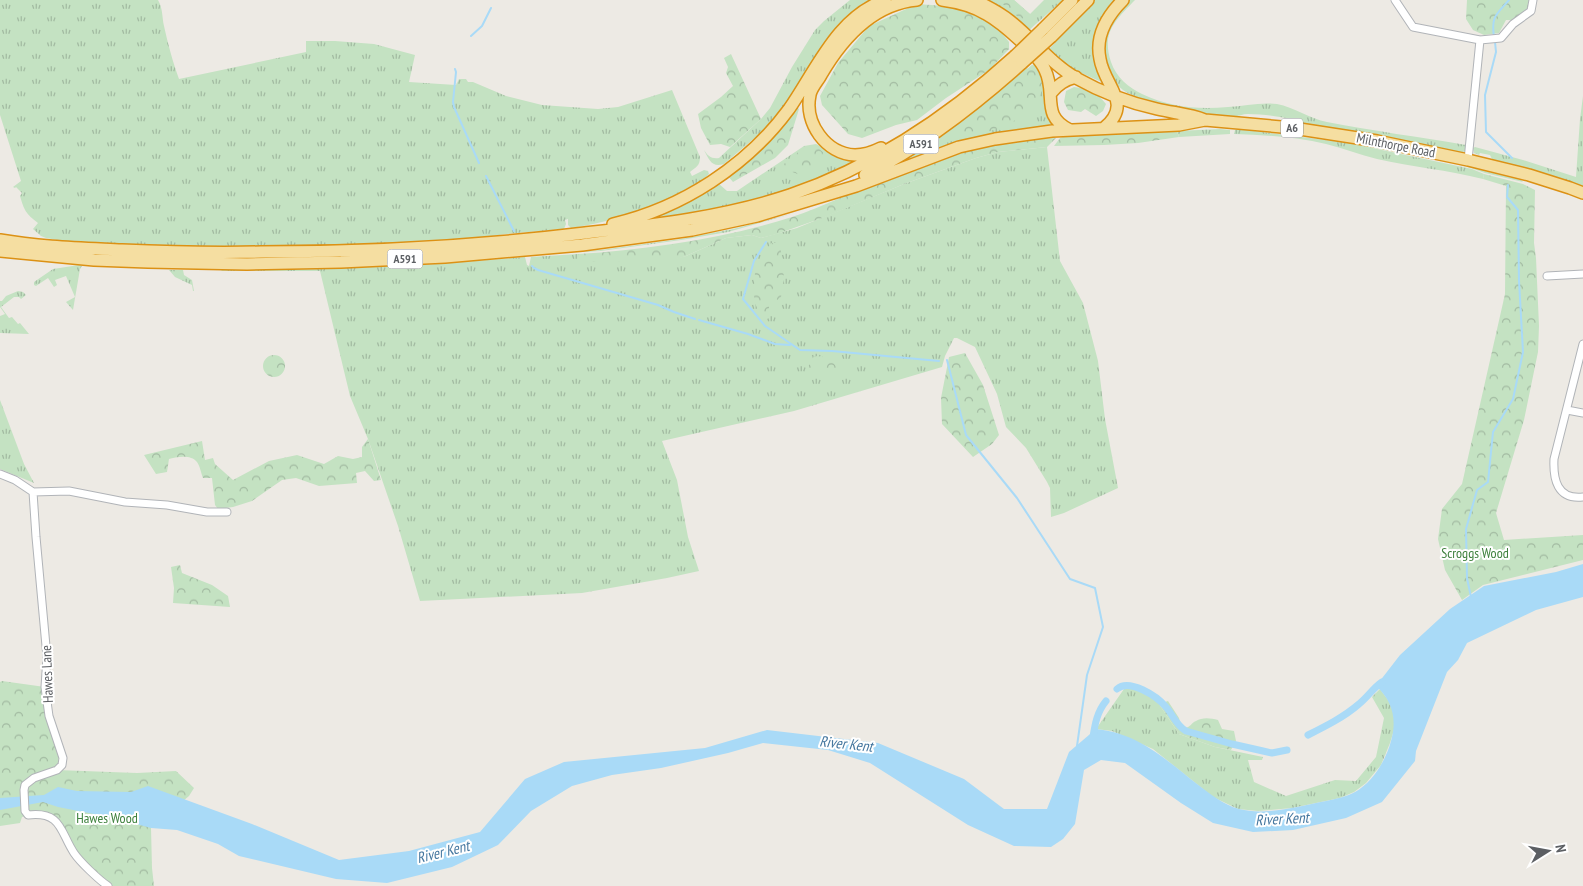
<svg xmlns="http://www.w3.org/2000/svg" width="1583" height="886" viewBox="0 0 1583 886" font-family="'PT Sans Narrow',sans-serif">
	<style>
		.grass { fill: url(#grass-tufts); fill-rule: evenodd }
		.forest { fill: url(#forest-crowns) }
		.water { fill: #a9daf7 }
		.lines { fill: none; stroke-linecap: round; stroke-linejoin: round }
		.stream { stroke: #a9daf7; stroke-width: 2 }
		.canal { stroke: #a9daf7; stroke-width: 7 }
		.minor-casing { stroke: #b1b4b8; stroke-width: 9 }
		.trunk-casing { stroke: #dc9114; stroke-width: 14 }
		.minor { stroke: #fff; stroke-width: 7 }
		.trunk { stroke: #f5dea1; stroke-width: 11 }
		.trunk-bridge-casing { stroke: #dc9114; stroke-width: 14; stroke-linecap: butt }
		.trunk-bridge { stroke: #f5dea1; stroke-width: 11 }
		.labels { text-anchor: middle; stroke-width: 4; stroke-linejoin: round; paint-order: stroke }
		.shield { fill: #fff; stroke: #8d8f92; stroke-width: 1 }
		.shield-label { font-size: 12px; font-weight: bold; fill: #5c5f63 }
		.street-label { font-size: 14px; fill: #5c5f63; stroke: #fff }
		.park-label { font-size: 14px; fill: #3e813d; stroke: #fff }
		.water-label { font-size: 15px; font-style: italic; fill: #45779f; stroke: #fff }
	</style>
	<defs>
		<pattern id="grass-tufts" width="24" height="20" patternUnits="userSpaceOnUse" patternTransform="scale(1.25)"><rect width="24" height="20" fill="#c4e2c2"/><path d="M3 7l-1-3M5 7V3M7 7l1-3M15 17l-1-3M17 17v-4M19 17l1-3" fill="none" stroke="#a2baa1"/></pattern>
		<pattern id="forest-crowns" width="20" height="18" patternUnits="userSpaceOnUse" patternTransform="scale(1.25)"><rect width="20" height="18" fill="#c4e2c2"/><path d="M2 6a3 3 0 1 1 6 0M12 15a3 3 0 1 1 6 0" fill="none" stroke="#a2baa1"/></pattern>
	</defs>
	<rect width="100%" height="100%" fill="#edeae4"/>
	<!-- grass -->
	<path class="grass" d="M0,0H158C163,9 162,17 164,26C168,44 173,63 179,79L306,52V41H335L374,44L415,55L409,82L456,85L459,79H466L468,82H473L506,96L542,105L598,109L618,107L672,90L700,157C700,166 696,167 690,172L692,176L704,170L708,171L709,174C703,181 694,185 686,189C647,211 615,221 571,228L568,225V219L565,220L566,224L564,229L506,234L459,241L370,247L173,249L151,244L125,247L75,243L46,238L41,236L33,229L38,223C26,214 24,210 20,196L22,193L16,187L15,188L13,187L21,181L0,115Z
		M850,0H874L771,124L724,164C712,168 709,160 704,150C708,156 711,159 719,158L761,119L770,108L792,67L815,30L824,21Z
		M987,0H1014L1030,14L1044,0H1063L1028,31L999,7Z
		M1094,0H1119L1102,24L1104,83L1072,69L1048,50L1056,42L1053,39Z
		M1127,0H1135C1116,20 1101,32 1111,62C1116,77 1129,88 1142,94C1170,107 1197,110 1228,107C1244,106 1261,102 1277,104C1294,107 1310,119 1327,122C1373,131 1420,137 1466,145L1467,150L1461,153C1411,143 1362,133 1311,125C1302,124 1294,119 1286,118C1274,116 1260,114 1248,114C1243,114 1238,116 1233,117C1209,118 1141,103 1123,90C1113,82 1108,73 1106,61C1100,31 1108,23 1127,0Z
		M1035,63L1045,80L1046,112L1049,119L1055,126L949,145L907,160L905,159V158L1025,66L1028,69Z
		M1583,96V187L1493,161L1490,155L1480,153L1479,155L1474,153L1473,148L1475,147L1523,160L1576,177L1580,119Z
		M1235,128L1298,133L1395,149L1472,166L1485,171L1521,180L1523,182L1485,173L1471,168L1449,162L1363,146L1472,169L1484,174L1483,179C1448,170 1412,167 1377,159C1360,155 1343,148 1326,144C1296,137 1265,135 1234,134L1235,130H1243L1235,129ZM1247,130L1298,135L1349,143Z
		M1220,129L1230,130V134L1179,137L1177,131Z
		M1055,134L1056,136L1012,141L959,151L913,166L795,213L728,232L681,240L601,251L530,255L601,250L681,239L733,229L795,213L913,165L942,155L989,143Z
		M816,144L839,156L861,161C830,174 799,188 767,198C725,210 682,216 638,221L718,183L727,191H737L804,146Z
		M1047,147L1060,261L1083,303L1098,361L1105,419L1118,488L1064,513L1051,517L1050,488L1047,482L1026,448L1006,427L997,394L975,347L957,338H954L945,356L942,367L794,411L662,441L677,480L688,537L699,571L667,578L582,593L420,601L398,526L368,439L350,396L320,271H221L222,270L319,269L423,265L525,257L527,265L529,266L531,257L578,254V261L674,259L686,256L726,238L752,235L761,238L797,228L904,184L976,158L998,152Z
		M79,265L82,266L80,269L73,310L66,302L75,297L66,276L55,280L57,285L54,287L48,278L36,286L34,285V282L53,269Z
		M169,270H183L184,275L192,280L194,291H193L192,285L175,277Z
		M18,291L23,292L26,295L21,299L19,297H14L1,307L9,318L12,317L18,324L20,323L29,334L0,333V316L5,314L0,307V301H2L6,296Z
		M0,400L24,464L34,483L0,469Z
		M1130,687L1146,692L1157,701L1179,734L1215,747L1263,757L1262,760H1248L1254,782L1286,796L1335,780L1356,781L1376,757L1384,718L1372,697L1380,689L1391,704L1394,716V730L1390,743L1381,765L1366,783L1354,792L1340,798L1292,808L1258,811L1238,809L1213,797L1153,749L1112,731L1096,729L1124,689Z"/>
	<!-- forest -->
	<path class="forest" d="M998,0H1014L1030,14L1024,19L1017,16Z
		M1467,0H1530L1528,8L1514,20H1506L1499,33L1484,35L1473,30L1466,19Z
		M917,4L959,7L986,20L999,29L1009,42V49L989,70L946,98L917,120L896,125L862,138L848,134L822,105L820,96L838,63L869,26Z
		M731,54L761,119L730,147L721,144L710,145L701,128L698,114L721,97L733,86L726,73L728,67L724,58Z
		M1032,65L1044,79C1045,90 1035,106 1027,113C1019,120 981,136 970,137C966,137 960,135 955,134V130Z
		M1074,87C1088,89 1097,92 1106,104L1103,111L1096,116L1085,109L1081,112L1068,110L1064,102L1066,91Z
		M797,107L799,109L788,145L775,158L733,182L727,175Z
		M1177,131L1179,137L1138,143L1104,145L1054,146L1060,138L1063,137Z
		M1056,138L1047,147L998,152L976,158L904,184L825,217L777,234L761,238L752,235L726,238L686,256L674,260L578,262V254C646,250 727,238 792,217C823,207 853,191 883,180C915,168 948,155 981,147C1005,142 1031,139 1056,138Z
		M818,148L829,157L820,169L800,175L785,169L784,164L802,149Z
		M1484,174L1523,184L1535,190L1534,243L1536,258L1539,326L1538,352L1524,420L1496,513L1504,540L1583,535V560L1483,585L1462,600L1445,570L1438,539L1442,509L1462,484L1505,294L1506,186L1483,179Z
		M771,243H780L784,278L781,297L769,306V318L763,321L754,301L755,272L765,252Z
		M965,353L983,385L999,435L992,444L973,457L942,424L941,398L949,357Z
		M263 366a11 11 0 1 1 22 0a11 11 0 1 1-22 0Z
		M814,356L829,357L839,370L834,378L825,373L819,372L812,377L806,385L801,380Z
		M368,439L381,480L374,481L365,471L356,473L357,483L319,486L296,478L282,480L252,501L233,507L218,509L215,505L212,478H203C201,473 200,466 197,462C191,454 176,457 169,459L167,472L156,474L144,455L202,441L205,460L213,458L215,464L233,480L269,461L297,455L324,464L338,456L353,459L362,457V447Z
		M180,565L182,573L212,585L228,596L230,607L173,603L174,588L171,567Z
		M2,681L45,687L60,749L57,770L137,773L176,771L194,788L189,796L151,828L152,868L154,886H110L74,854L55,820L32,814L22,817L20,823L0,826V682Z
		M1168,701L1179,718L1181,726L1185,728C1191,727 1191,723 1196,721C1202,717 1211,718 1218,720L1222,729L1234,731L1236,741L1231,750L1215,747L1179,734L1159,704Z"/>
	<!-- water -->
	<path class="water" d="M1583,564V597L1536,610L1467,643L1458,660L1447,672L1416,751L1415,761L1382,802L1346,818L1293,830L1253,832L1213,823L1181,803L1125,763L1101,760L1084,770L1075,824L1063,839L1051,847L1014,846L968,825L870,763L828,750L763,743L728,753L661,768L612,775L572,786L531,811L498,845L452,867L387,883L336,879L239,856L218,844L177,830L151,828L114,818L58,807L43,802L0,810V798L44,795L58,787L77,791L131,792L148,786L252,824L339,860L409,851L480,832L525,779L564,762L705,748L767,730L878,743L964,779L1004,809H1047L1069,752L1096,729C1138,733 1165,759 1197,784C1210,794 1224,805 1239,809C1267,816 1299,806 1326,801C1335,799 1346,797 1355,792C1373,782 1386,760 1391,741C1397,720 1393,701 1376,686L1400,655L1450,609L1484,586L1556,572Z"/>
	<g class="lines">
		<!-- stream -->
		<path class="stream" d="M471,36L482,26L491,8
			M1494,37C1491,16 1496,15 1509,0
			M1495,42L1496,52L1485,95L1486,132L1512,158
			M455,69L456,72L453,102L454,107L479,163
			M486,176L514,231
			M766,242L754,261L743,299L765,326L800,350L832,351L939,361
			M532,266L534,268L538,270L658,305L674,312L695,319
			M699,320L748,334L775,344L790,345
			M947,360L966,435L1017,498L1070,579L1095,588L1103,627L1087,675L1077,746
			M1471,597L1467,578L1466,529L1477,490L1488,482L1493,432L1513,399L1523,352L1519,281L1518,210L1507,197L1508,185"/>
		<!-- canal -->
		<path class="canal" d="M1117,689C1129,678 1157,696 1166,707C1173,715 1176,725 1186,731L1232,744L1263,751L1272,753L1287,750
			M1308,735C1326,726 1344,717 1359,704C1368,697 1373,688 1382,682
			M1093,737C1095,724 1097,712 1106,701"/>
		<defs>
			<path id="minor" d="M1395,0L1413,27L1480,40L1501,38L1513,24L1531,11L1533,0
				M1468,160L1480,40
				M1547,276L1583,274
				M1583,344L1554,459C1553,479 1557,500 1583,497
				M1567,410L1583,413
				M0,474L15,480L33,492
				M33,492L36,537L47,657L45,687L49,716L63,758L62,765L57,770L34,778L25,785L24,790L25,811L28,815C62,811 60,832 74,853C80,862 99,880 108,886
				M33,492L69,491L125,502L167,505L207,512H227"/>
			<path id="trunk" d="M942,0C957,2 973,6 986,14C1002,23 1038,54 1045,70C1057,94 1040,116 1070,130
				M974,0C987,6 999,12 1010,21C1033,39 1050,63 1076,78C1101,92 1130,103 1157,109C1174,113 1190,114 1205,120
				M1043,29L1072,0
				M1051,37L1088,0
				M1051,93C1058,84 1065,80 1076,77
				M1104,128C1134,103 1104,86 1100,59C1095,36 1107,16 1123,0
				M881,148C873,152 864,155 855,155C826,154 804,123 810,95C811,88 818,81 821,75C842,39 872,4 917,0
				M865,175C923,146 974,106 1022,63
				M613,224C682,208 747,166 789,109C817,69 836,18 885,0
				M0,240C40,247 81,248 122,250C168,252 215,253 261,252C369,252 478,246 585,233C654,225 724,217 790,195C875,166 949,116 1015,56
				M0,251L94,260L148,262L247,264L341,262L445,257L582,245L692,230L757,216L856,186L959,147L995,139L1052,131L1179,125L1205,120L1293,128L1377,141L1468,160L1529,175L1570,188L1583,193"/>
		</defs>
		<!-- minor casing -->
		<use href="#minor" class="minor-casing"/>
		<!-- trunk casing -->
		<use href="#trunk" class="trunk-casing"/>
		<!-- minor -->
		<use href="#minor" class="minor"/>
		<!-- trunk -->
		<use href="#trunk" class="trunk"/>
		<defs>
			<path id="trunk-bridge" d="M1015,56L1043,29
				M1022,63L1051,37"/>
		</defs>
		<!-- trunk-bridge casing -->
		<use href="#trunk-bridge" class="trunk-bridge-casing"/>
		<!-- trunk-bridge -->
		<use href="#trunk-bridge" class="trunk-bridge"/>
	</g>
	<g class="labels">
		<!-- shield labels -->
		<g class="shield">
			<rect x="1281" y="118.5" width="22" height="19" rx="4"/>
			<rect x="903.5" y="134.5" width="35" height="19" rx="4"/>
			<rect x="387.5" y="249.5" width="35" height="19" rx="4"/>
		</g>
		<g class="shield-label">
			<text x="1292" y="132">A6</text>
			<text x="921" y="148">A591</text>
			<text x="405" y="263">A591</text>
		</g>
		<!-- street labels -->
		<g class="street-label">
			<text transform="translate(1396 145) rotate(11)" y="5">Milnthorpe Road</text>
			<text transform="translate(47 674) rotate(-92)" y="5">Hawes Lane</text>
		</g>
		<!-- park labels -->
		<g class="park-label">
			<text x="1475" y="558">Scroggs Wood</text>
			<text x="107" y="823">Hawes Wood</text>
		</g>
		<!-- water labels -->
		<g class="water-label">
			<text transform="translate(846 744) rotate(6)" y="5">River Kent</text>
			<text transform="translate(1282 819) rotate(-3)" y="5">River Kent</text>
			<text transform="translate(443 852) rotate(-14)" y="5">River Kent</text>
		</g>
	</g>
	<!-- north arrow -->
	<g transform="translate(1548 851) rotate(79)" stroke="#ffffff" stroke-width="4" paint-order="stroke">
	<path d="M0-4L9 19L0 12L-9 19Z" fill="#5c5f63"/>
	<text y="-8" font-size="14" font-weight="bold" text-anchor="middle" fill="#5c5f63">N</text>
	</g>
</svg>
